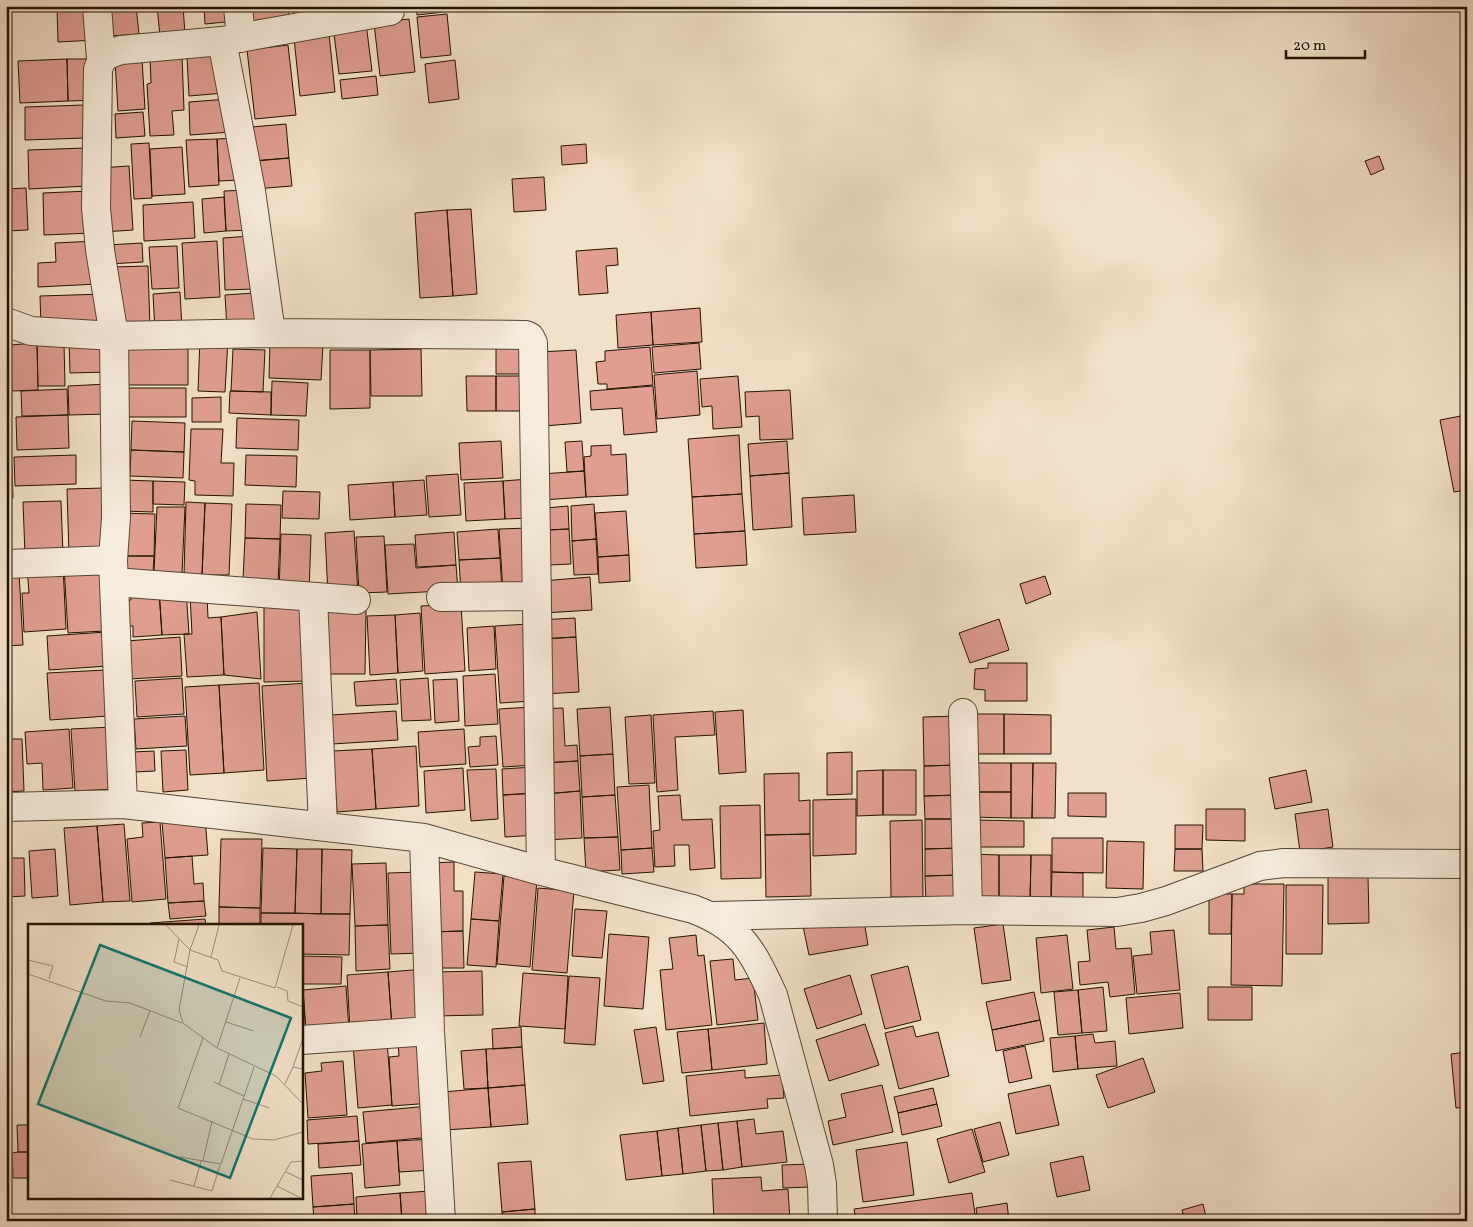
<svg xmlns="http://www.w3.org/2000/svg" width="1473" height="1227" viewBox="0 0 1473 1227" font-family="Vollkorn,serif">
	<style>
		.building { fill: #df9e91; stroke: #221202 }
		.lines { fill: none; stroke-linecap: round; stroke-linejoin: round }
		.minor-casing { stroke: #564634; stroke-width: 30 }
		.minor { stroke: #f7ecdc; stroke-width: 28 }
		.inset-road { fill: none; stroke: #9f8e79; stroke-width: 1 }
		.view { fill: #0f766e; fill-opacity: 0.15; stroke: #0f766e; stroke-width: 2.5 }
		.inset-edge { fill: none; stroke: #221202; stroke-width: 2.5 }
	</style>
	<rect width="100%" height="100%" fill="#f2e1c9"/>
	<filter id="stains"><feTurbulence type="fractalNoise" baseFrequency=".004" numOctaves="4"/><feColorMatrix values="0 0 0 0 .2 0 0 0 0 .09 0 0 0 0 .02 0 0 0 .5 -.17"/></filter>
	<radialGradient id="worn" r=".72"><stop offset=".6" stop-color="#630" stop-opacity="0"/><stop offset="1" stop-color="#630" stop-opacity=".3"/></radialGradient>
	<!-- building -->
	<path class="building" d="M6,6H22V10L6,11Z
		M32,6H94L95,40L58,42L57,8L32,9Z
		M107,6H136L139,34L110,36Z
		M157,6H183L185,34L160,36Z
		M204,6H235L236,21L205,24Z
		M242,6H288L289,16L244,22Z
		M293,6H320V13L294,16Z
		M416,6H461L462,10L417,15Z
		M447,14L451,55L421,58L417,17Z
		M409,19L415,72L380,76L374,23Z
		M366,23L372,71L339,74L333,26Z
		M329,34L335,92L300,96L294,38Z
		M288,45L296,115L255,119L247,50Z
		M222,54L224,93L189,96L187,56Z
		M182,56L184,110L172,111L174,135L150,136L147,84L151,83L150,58Z
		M67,59H96V100L68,101Z
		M67,59L68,101L20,103L18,61Z
		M142,59L145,109L118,111L115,60Z
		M455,60L459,99L429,103L425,64Z
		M376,76L378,95L342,99L340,80Z
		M228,99L231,132L190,135L189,102Z
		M85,105L86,138L25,140V107Z
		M143,112L145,136L116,138L115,114Z
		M286,124L289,158L256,161L252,127Z
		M237,138L239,180L219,181L217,139Z
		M217,139L219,185L189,187L186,140Z
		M149,143L152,198L134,199L131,144Z
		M586,144L587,163L562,165L561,146Z
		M182,147L185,194L152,196L150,149Z
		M86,148L88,186L29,189L28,150Z
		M1379,156L1384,169L1371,175L1365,161Z
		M289,158L292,186L254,189L251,161Z
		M129,166L133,230L103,232L100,168Z
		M544,177L546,210L514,212L512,179Z
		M26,188L28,230L6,231V189Z
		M249,190L251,230L226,231L224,191Z
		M90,191L92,233L44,235L43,193Z
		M224,197L226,231L204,233L202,199Z
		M193,202L195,238L144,241L143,205Z
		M471,209L477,294L453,296L447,210Z
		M447,210L453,296L420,298L415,213Z
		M251,236L254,289L225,290L223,238Z
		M96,241L98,284L38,287V263L56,262L55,243Z
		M217,241L220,297L185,299L182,243Z
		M142,243L143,262L109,264L108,245Z
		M177,246L179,288L152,289L149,247Z
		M617,248L618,265L606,266L608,293L579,295L576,251Z
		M148,266L150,328L117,330L113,267Z
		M180,292L182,329L155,331L153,294Z
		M254,293L255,328L227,329L225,295Z
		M104,294L105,326L41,328L40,296Z
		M700,308L702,342L653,345L651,312Z
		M651,312L653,345L618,348L616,315Z
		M200,338L228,339L225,392L198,391Z
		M107,339L108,372L70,373L69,340Z
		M270,342L323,345L321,380L269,378Z
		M37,343H64L65,386H38Z
		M37,343L38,390L12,391L10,345Z
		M127,343H188V385H127Z
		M530,343V374H496V344Z
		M699,343L701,369L654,373L652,347Z
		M650,347L653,385L607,389V384H598L596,362L605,361V351Z
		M233,349L265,350L263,392L231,391Z
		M421,349L422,396H371L370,350Z
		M330,350H370V408L330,409Z
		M576,350L581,423L544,426L539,352Z
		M697,371L700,415L657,419L654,375Z
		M466,376H496V411H467Z
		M496,376H530L531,411H496Z
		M738,376L742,427L713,429L712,406L702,407L700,379Z
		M272,381L308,383L306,416L271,415Z
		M108,384L109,414L69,415L68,386Z
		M653,386L657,432L624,435L622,408L591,410L590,391Z
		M128,388H186V417H128Z
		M67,389L68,415L22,416L21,391Z
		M790,390L793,439L760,440L759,416L746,417L745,392Z
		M230,391L271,392V415L229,413Z
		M221,397V422H192V398Z
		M68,415L69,448L17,450L16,417Z
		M1466,415L1467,422V490L1454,492L1440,420Z
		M237,418L299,420L298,450L236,448Z
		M132,421L185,423L184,452L131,450Z
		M191,429H223L221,463H234L233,496L195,495V481L189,480Z
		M739,435L742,494L692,497L688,439Z
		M501,441L503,478L461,480L459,443Z
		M582,441L584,471L567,472L565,442Z
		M787,441L789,473L750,476L748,444Z
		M611,445V455L626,454L628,495L586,497L584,457L591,456V446Z
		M131,450L184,452L183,478L130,476Z
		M76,455V484L15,486L14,457Z
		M246,455L297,456L296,487L245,485Z
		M6,465H12L13,498L6,499Z
		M584,471L586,497L542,500L541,474Z
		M789,473L792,527L753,530L750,476Z
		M458,474L461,515L429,517L426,476Z
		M529,479L531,518L505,519L503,481Z
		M123,480L153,481V512L122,511Z
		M424,480L427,515L395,517L393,482Z
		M153,481L185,482L184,505L153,504Z
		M503,481L505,519L466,521L464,483Z
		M393,482L395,517L350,520L348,485Z
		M104,488L107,554L69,555L67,489Z
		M283,491L320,492L319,519L282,518Z
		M742,494L745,531L694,534L692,497Z
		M854,495L856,532L804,535L802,498Z
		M61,501L63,554L25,555L23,502Z
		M186,502L205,503L202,575L184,574Z
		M205,503L232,504L229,575H202Z
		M246,504L281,505L280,539L245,538Z
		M594,504L596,539L572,541L571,506Z
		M568,506L569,529L547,530L546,508Z
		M157,507H185L182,573L154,572Z
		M626,511L629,555L598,557L595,513Z
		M121,513L155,514L154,556H120Z
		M529,528L533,589L503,591L499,529Z
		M498,529L500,558L459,560L457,532Z
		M569,529L571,564L549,565L547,530Z
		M354,531L358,593L328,595L325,533Z
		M745,531L747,565L696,568L694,534Z
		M454,532L456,565L417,567L415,535Z
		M281,534L311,535L309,593L279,592Z
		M384,536L387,592L359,593L356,537Z
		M245,538L280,539L278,582L243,580Z
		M596,539L598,574L574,575L572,541Z
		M414,544L416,568L456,565L458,590L388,594L385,545Z
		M629,555L630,581L599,583L598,557Z
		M120,556H154L153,572L120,571Z
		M500,558L502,591L461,594L459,560Z
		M63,565L66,629L24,632L22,593H29L27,567Z
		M101,565L105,631L68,633L64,567Z
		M6,572H19L23,645L6,646Z
		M1045,576L1051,594L1026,604L1020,584Z
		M590,577L592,610L544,613L542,581Z
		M186,589L189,634L162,635L159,590Z
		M159,590L162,635L133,637V626H126L125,600H131V592Z
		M207,594L208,618L221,617L224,675L187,677L184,634H192L190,596Z
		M264,601H308L309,681L264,682Z
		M461,604L465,671L425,674L421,606Z
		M321,610H366L365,674H321Z
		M257,612L261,679L224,675L221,617Z
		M420,613L423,671L398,673L395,615Z
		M395,615L398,673L370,675L367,616Z
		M575,618L576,637L540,639V620Z
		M999,619L1009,650L970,663L959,633Z
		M529,624L533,701L500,703L495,626Z
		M494,626L496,669L469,671L467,628Z
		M106,632L108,666L49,670L47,636Z
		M180,637L182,676L129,679L126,641Z
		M576,637L579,692L544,694L540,639Z
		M988,663H1027V701H985V690L974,689L975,669L988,668Z
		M106,670L108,716L50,720L47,673Z
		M495,674L498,724L465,726L463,676Z
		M182,678L184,714L137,717L135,681Z
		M428,678L431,720L402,721L400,680Z
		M396,679L398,704L356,706L354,682Z
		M457,679L459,721L435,723L433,680Z
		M259,683L264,770L224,773L219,685Z
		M308,683L313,778L267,781L262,686Z
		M219,685L224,773L190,775L185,687Z
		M532,707L535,765L503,767L499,709Z
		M610,707L613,754L580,756L577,709Z
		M563,708L565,746L577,745L578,761L542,763L539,709Z
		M743,710L746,772L719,774L715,712Z
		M396,711L398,740L332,744L331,715Z
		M713,711L715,735L675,737L678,790L657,792L653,715Z
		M969,714H1004V754H969Z
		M1004,714L1051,715V754H1004Z
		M651,715L655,783L629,784L625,717Z
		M185,716L187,746L136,749L134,719Z
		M958,716L959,765L924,766L923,717Z
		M112,727L116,789L75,791L71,729Z
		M69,729L73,788L43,790L42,763L27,764L25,732Z
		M464,729L466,764L420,767L418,732Z
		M496,736L498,765L470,767L468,747L480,746V737Z
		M6,739H22L24,791L6,792Z
		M416,746L419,806L376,809L372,749Z
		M372,749L376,809L337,812L333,751Z
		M186,750L188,790L163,792L161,751Z
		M154,751L155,771L134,772L133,752Z
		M852,752V794L827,795V753Z
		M613,754L615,795L582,797L580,756Z
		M578,761L580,791L544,794L542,763Z
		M970,763H1011V792H970Z
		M1011,763H1033L1032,818H1011Z
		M1033,763H1056L1055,818H1032Z
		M959,765V795L924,796V766Z
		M534,767L536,793L503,795L502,769Z
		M463,768L465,810L426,813L424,771Z
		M496,769L498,819L471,821L467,770Z
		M883,770V815L857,816V771Z
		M883,770H916V815H883Z
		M1306,770L1312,802L1275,809L1269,778Z
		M799,773V801L810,800V834L765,835L764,774Z
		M649,785L652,848L621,850L617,787Z
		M580,791L582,838L546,840L544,794Z
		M970,792H1011V818L970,817Z
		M536,793L538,835L505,837L503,795Z
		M1068,793H1106V817L1068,816Z
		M615,795L618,837L584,838L582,797Z
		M680,795L682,820L712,819L715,868L690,870L689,845H674L675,866L655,867L653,831L660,830L658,796Z
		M959,795V819H925L924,796Z
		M856,799V854L813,856V800Z
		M760,805L761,878L721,879L720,806Z
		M1206,809H1245V841L1206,840Z
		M1328,809L1333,847L1300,852L1295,814Z
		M205,818L208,855L165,858L162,822Z
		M925,819H959L960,848L925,849Z
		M922,820L923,897H891L890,821Z
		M976,820L1024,821V847H975Z
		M160,822L166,899L132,902L127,839L143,837L142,823Z
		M124,824L130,901L103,902L97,826Z
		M1175,825H1203L1202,849H1175Z
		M97,826L103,902L70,905L64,828Z
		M810,834L811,896L766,897L765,835Z
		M618,837L620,870L586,872L584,838Z
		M1052,838H1103V873L1052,872Z
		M221,839H262L260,908L219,907Z
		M1107,841L1144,842L1143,889L1106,888Z
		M263,848L297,849L295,913H261Z
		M652,848L654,872L622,874L621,850Z
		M960,848V875L925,876V849Z
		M55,849L58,896L32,898L29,851Z
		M297,849H322L321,914L295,913Z
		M322,849L352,850L350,914H321Z
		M1175,849H1202L1203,871H1174Z
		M971,854L999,855V903H971Z
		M999,855H1031L1030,903H999Z
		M1031,855H1051V904L1030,903Z
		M192,856L194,884L203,883L204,901L168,903L165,858Z
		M6,858H24L25,896L6,897Z
		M454,862V891H463V931L430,932L429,863Z
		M386,863L388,925L355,926L352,864Z
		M421,872L424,953L391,954L388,873Z
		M475,872L503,874L499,921L471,919Z
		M1052,872L1083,873V905H1051Z
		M960,875L961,905H926L925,876Z
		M1328,875H1368L1369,923L1328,924Z
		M504,876L537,879L530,967L497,964Z
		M1244,884H1284L1282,986L1231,985L1232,894H1244Z
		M1286,885H1323L1322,954H1286Z
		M538,888L574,891L567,973L532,970Z
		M1209,894H1232L1231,934H1209Z
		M204,901L206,916L170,919L168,903Z
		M219,907L260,908V926H219Z
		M575,909L607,911L602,958L572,956Z
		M261,913L350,914L349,955L301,954V926H261Z
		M863,915L868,945L809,955L803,926Z
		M205,919L206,926H151L150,923Z
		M471,919L499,921L496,967L467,965Z
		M1003,924L1011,980L982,984L974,928Z
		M388,925L390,969L356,971L355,926Z
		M1114,927L1116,949L1131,948L1135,994L1110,997L1108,982L1080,985L1078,962L1090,961L1087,930Z
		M1174,930L1180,990L1137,994L1133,956L1152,954L1150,932Z
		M463,931L464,968H431L430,932Z
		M609,934L649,937L643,1009L604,1006Z
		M696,935L698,956L704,955L712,1025L666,1030L660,970L673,969L669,938Z
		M1067,935L1073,989L1041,993L1036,938Z
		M301,956L342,957L341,984H301Z
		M733,959L735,980L753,978L758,1020L717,1025L710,961Z
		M908,966L921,1020L885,1029L871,975Z
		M424,969L428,1025L392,1027L388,972Z
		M482,971L483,1015L435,1016V972Z
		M388,972L392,1027L350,1030L347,975Z
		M523,973L568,976L565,1029L519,1026Z
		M850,975L862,1014L817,1029L804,989Z
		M569,976L600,978L595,1045L564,1043Z
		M346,986L349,1030L306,1033L303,990Z
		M1103,987L1107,1031L1082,1033L1078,990Z
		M1208,987H1252V1020H1208Z
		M301,990H303L306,1033L301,1034Z
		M1078,990L1082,1033L1058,1035L1054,992Z
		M1034,992L1040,1020L992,1030L986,1002Z
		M1180,993L1183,1028L1129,1034L1126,998Z
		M1040,1020L1044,1041L996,1051L992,1030Z
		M764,1023L767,1064L712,1070L708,1029Z
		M865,1024L879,1065L829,1081L816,1040Z
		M913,1026L916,1037L938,1032L949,1076L899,1089L885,1033Z
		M521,1027L522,1047L493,1049L492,1029Z
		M656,1027L664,1081L643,1084L634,1030Z
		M708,1029L712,1070L682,1073L677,1032Z
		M1093,1034L1095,1043L1115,1041L1117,1066L1078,1069L1075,1036Z
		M1075,1036L1078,1069L1053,1072L1050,1038Z
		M426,1039L431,1103L392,1106L389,1057L399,1056L398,1041Z
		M387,1041L392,1105L358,1108L353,1044Z
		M1025,1046L1032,1078L1009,1083L1003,1051Z
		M522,1047L525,1085L488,1088L486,1049Z
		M486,1049L488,1088L464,1089L461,1051Z
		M1467,1052V1107L1456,1108L1451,1054Z
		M1143,1058L1155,1092L1108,1108L1096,1075Z
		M343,1061L347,1115L308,1118L305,1073L322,1071L321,1063Z
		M745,1070V1078L782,1075L784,1098L767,1099L768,1108L690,1116L686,1076Z
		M525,1085L528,1124L491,1127L488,1088Z
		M882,1085L893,1132L833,1145L828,1121L846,1117L841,1094Z
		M1050,1085L1059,1125L1016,1134L1008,1094Z
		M488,1088L491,1127L445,1130L443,1092Z
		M933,1088L937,1104L898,1113L894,1097Z
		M937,1104L942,1126L902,1135L898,1113Z
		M429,1106L432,1137L366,1143L363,1112Z
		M357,1116L359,1141L308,1144L307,1120Z
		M754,1119L756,1134L783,1131L787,1162L742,1167L737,1121Z
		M737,1121L742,1167L723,1170L718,1123Z
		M1000,1122L1009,1155L983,1162L974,1129Z
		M718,1123L723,1170L706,1171L701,1125Z
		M17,1125H29V1152H18Z
		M701,1125L706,1171L683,1174L678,1128Z
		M678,1128L683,1174L662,1176L657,1131Z
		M972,1129L985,1172L949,1183L937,1139Z
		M657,1131L662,1176L626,1180L620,1135Z
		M431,1139L433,1170L399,1172L397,1141Z
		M359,1141L361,1165L319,1168L318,1144Z
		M397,1141L400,1185L365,1188L362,1144Z
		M907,1142L914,1195L863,1202L856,1150Z
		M18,1152H29V1178H13L12,1153Z
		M1083,1156L1090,1190L1057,1197L1050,1163Z
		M531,1161L535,1209L502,1212L498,1163Z
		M810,1164L811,1187L783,1188L782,1165Z
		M352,1173L354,1204L313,1207L311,1176Z
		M761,1177L762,1191L788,1189L790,1221H714L712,1179Z
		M431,1191L433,1221H402L400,1193Z
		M400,1193L402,1221H357L356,1197Z
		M972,1193L976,1221H856L854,1209Z
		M1007,1203L1009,1221H978L976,1208Z
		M354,1204L355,1221H314L313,1207Z
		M1203,1204L1207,1221H1185L1182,1210Z
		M535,1209V1221H502V1212Z"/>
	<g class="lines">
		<defs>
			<path id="minor" d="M97,6L101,59
				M238,6L241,38
				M222,41L251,191L271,333
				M6,322L31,331L114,336L271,333L526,335L530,337L533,343L541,871
				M6,564L113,560
				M114,582L356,600
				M313,597L323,826
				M441,597L536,596
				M963,713L968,910
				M123,804L113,560L116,517L114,336L100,250L96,208L98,69C103,55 107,55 121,50L222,41L390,11
				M6,807L123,804L424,838L541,871L693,909C741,927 752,950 773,995L819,1165L822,1184L823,1221
				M424,838L430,1031L441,1221
				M711,916L968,910L1117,912L1141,908L1166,901L1260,866L1284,863L1467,864
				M301,1040L430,1031"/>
		</defs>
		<!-- minor casing -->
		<use href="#minor" class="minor-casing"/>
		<!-- minor -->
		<use href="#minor" class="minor"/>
	</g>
	<!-- overview -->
	<g transform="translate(28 924)">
		<rect width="275" height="275" fill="#f2e1c9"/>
		<path class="inset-road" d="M138,1L162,26L151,86L155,99L189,124L248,152L275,180M171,1L162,26L190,36L194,47L247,64L265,1M151,15L146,38L160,43M183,33L191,1M0,36L25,42L21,55M0,50L78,77L102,79L154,99M249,63L259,67L260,77L275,83M198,98L226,107M112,113L122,87M175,114L150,184L225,215L246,216L275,208M189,124L212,54M265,143L274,117M186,158L216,172M257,160L265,143L275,145M191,161L201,130M215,175L241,184M152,233L193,240L226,143M175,237L184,197M258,248L275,256M142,256L184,267L192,241M166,262L173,237M249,262L273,274M242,274L263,238L275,237"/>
		<path class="view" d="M72,21L263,94L202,254L10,180Z"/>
		<rect width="275" height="275" class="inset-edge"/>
	</g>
	<!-- margin -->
	<rect width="1473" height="1227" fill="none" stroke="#f2e1c9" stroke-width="25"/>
	<rect x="8" y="8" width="1458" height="1212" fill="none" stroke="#221202" stroke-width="2.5"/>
	<rect x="12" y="12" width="1448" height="1202" fill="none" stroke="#221202"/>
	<!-- scale -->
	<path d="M1286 50v8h79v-8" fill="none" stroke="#221202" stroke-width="2.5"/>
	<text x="1293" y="50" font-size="15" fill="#221202" stroke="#f7ecdc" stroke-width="4" paint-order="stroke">20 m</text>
	<rect width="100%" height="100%" filter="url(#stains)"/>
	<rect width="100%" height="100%" fill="url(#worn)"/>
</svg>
